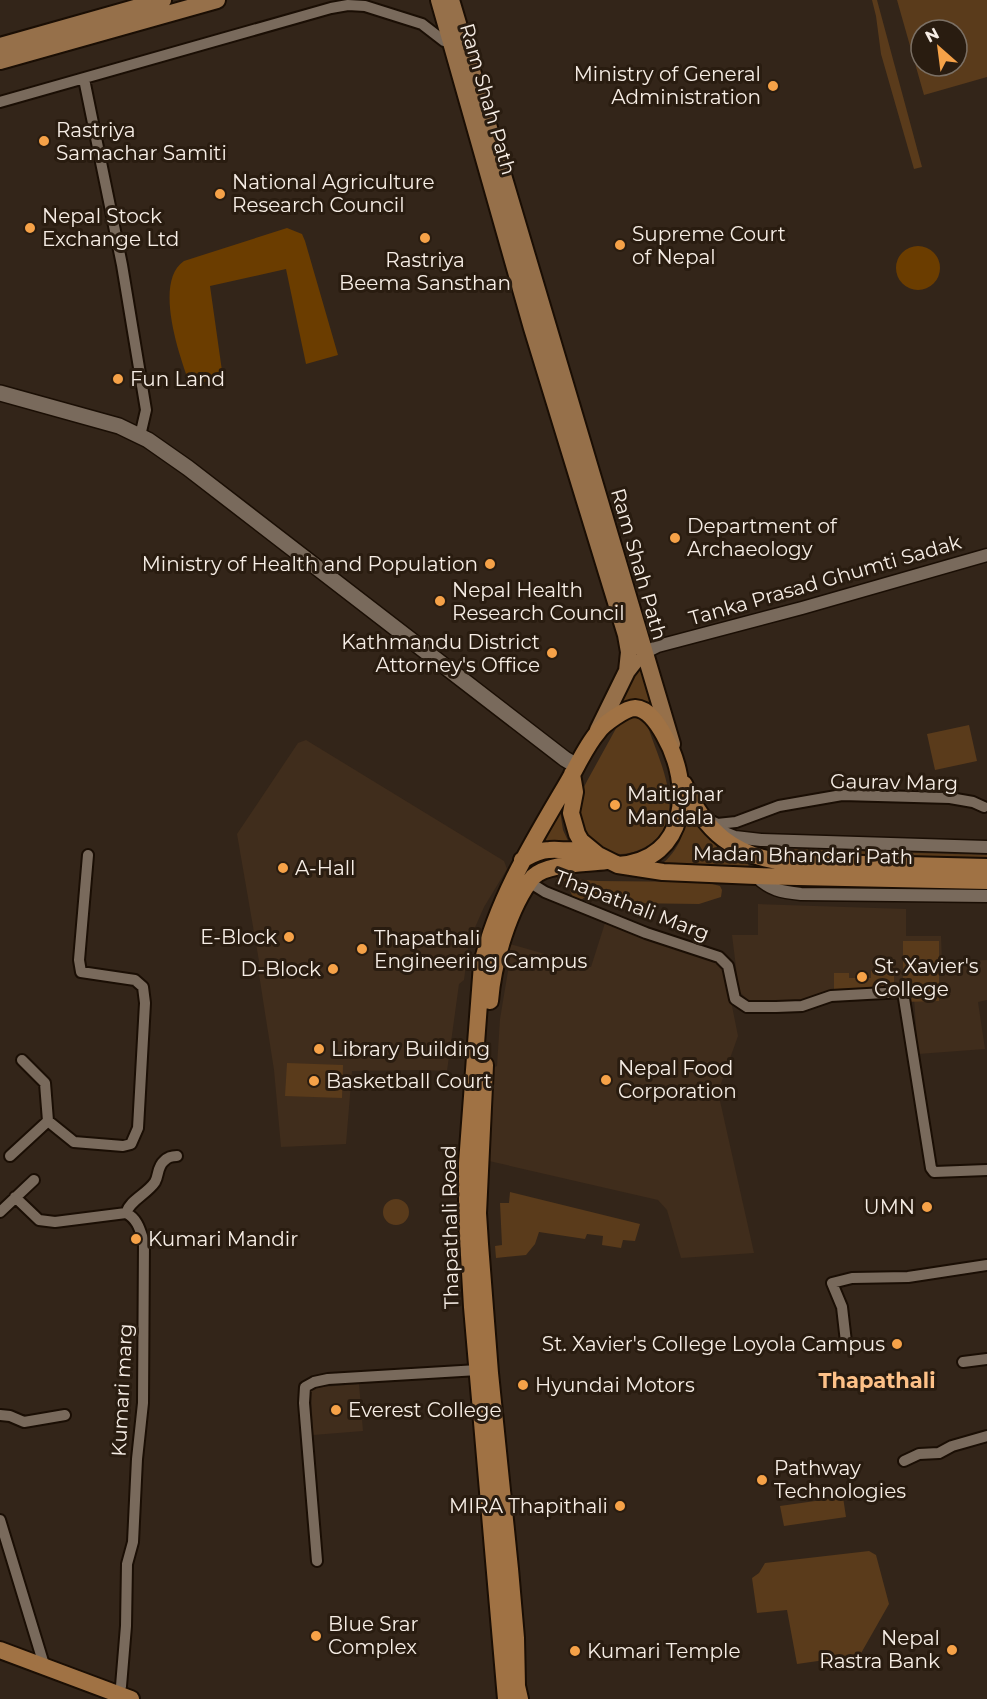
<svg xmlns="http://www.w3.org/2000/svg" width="987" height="1699" viewBox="0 0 987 1699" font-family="Montserrat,sans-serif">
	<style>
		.built { fill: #402d1c }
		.green { fill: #5a3b1b; fill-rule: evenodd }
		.water { fill: #6b3d00 }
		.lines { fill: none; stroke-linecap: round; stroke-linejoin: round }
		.minor-casing { stroke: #1a0e04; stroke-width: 14 }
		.tertiary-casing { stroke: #1a0e04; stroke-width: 15 }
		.secondary-casing { stroke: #1a0e04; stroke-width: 18 }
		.primary-casing { stroke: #1a0e04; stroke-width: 20 }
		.trunk-casing { stroke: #1a0e04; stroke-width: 20 }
		.minor { stroke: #796a5c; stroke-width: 10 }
		.tertiary { stroke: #796a5c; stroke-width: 12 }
		.secondary { stroke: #796a5c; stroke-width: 15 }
		.primary { stroke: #96704a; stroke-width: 16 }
		.trunk { stroke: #a07244; stroke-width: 16 }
		.poi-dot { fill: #f6a248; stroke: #291c10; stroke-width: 2 }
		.labels { text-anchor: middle; stroke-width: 6; stroke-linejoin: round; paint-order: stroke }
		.poi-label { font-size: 20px; fill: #f6ede5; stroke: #291c10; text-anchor: start }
		.street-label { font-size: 20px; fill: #f6ede5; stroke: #291c10 }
		.neighbourhood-label { font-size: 21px; font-weight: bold; fill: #fdc188; stroke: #291c10 }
	</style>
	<rect width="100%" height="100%" fill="#332519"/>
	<!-- built -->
	<path class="built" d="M306,740L504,861L507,869L484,907L469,941L464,980L459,984L447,1071L421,1070L352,1071L346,1144L281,1147L274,1070L258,968L259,961L237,834L298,743Z
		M758,904L906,909V936H941L942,962L987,960V1000L978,1002L985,1049L918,1054L914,998L842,996L772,1008L749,1001L739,991L732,935H758Z
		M605,923L723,961L738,1036L718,1092L754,1253L681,1258L667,1210L658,1200L489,1161L485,1145L490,1069L497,1066L500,1019L510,959V944L591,967Z
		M359,1384L363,1431L313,1435L311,1388Z"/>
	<!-- green -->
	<path class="green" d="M872,0H877L922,167L914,169L881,54L876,16Z
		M897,0H987V77L924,95ZM921,30H957V66H921Z
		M641,664L653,707L637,699L620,703Z
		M635,714L646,721L648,727C657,754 672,784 669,813C667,840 632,862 606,851C594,845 587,836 578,826L581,793L587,781L619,723Z
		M969,725L977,761L935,770L927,734Z
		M688,810C703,834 721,853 747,863L749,866L743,868H656C677,855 685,834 688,810Z
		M560,811L563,830L570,845L539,848Z
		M782,849L987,855V858L802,855L782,853Z
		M556,878L598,881L705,882L720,886L722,890L721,897L699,904L626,903L588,895L581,900L573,897L570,891L572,884L569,882L557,880Z
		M903,941H939V1001L903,1002Z
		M871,971H894V995L834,996V973H849V978H871Z
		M287,1063L343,1065L342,1098L285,1096Z
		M510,1192L640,1224L635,1241L623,1240L621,1248L602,1245L603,1236L587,1234L585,1239L539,1232L535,1244L526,1255L496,1258L495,1246L502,1245L500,1203H509Z
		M383 1212a13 13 0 1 1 26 0a13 13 0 1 1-26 0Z
		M843,1497L846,1517L784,1526L780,1506Z
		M869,1551L876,1555L889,1604L860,1655L797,1664L787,1610L757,1613L752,1578L759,1573L765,1563Z"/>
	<!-- water -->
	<path class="water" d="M287,228L302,234L305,241L338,355L306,364L286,269L210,286L223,378L190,385C180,357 153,282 184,261Z
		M896 268a22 22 0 1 1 44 0a22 22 0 1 1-44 0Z"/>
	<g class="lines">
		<defs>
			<path id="minor" d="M84,79L122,265L146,410L140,436
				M0,102L331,8L348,5L365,6L422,24L444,41L451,43
				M706,818L717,824L736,822L779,806L842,795L950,798L973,802L984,807
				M529,882L545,892L646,933L719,957L728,966L735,999L747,1007H776L802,1006L831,996L903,992L931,1168L934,1172L987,1170
				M22,1060L45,1083L48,1121
				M10,1156L48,1121L74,1142L123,1146L131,1144L138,1128L145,1003L143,987L135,980L81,972L79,960L88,855
				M15,1197L39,1220L55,1222L126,1213C138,1219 140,1230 144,1242L143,1403L137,1459L133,1542L127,1564L126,1626L121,1686L118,1694
				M0,1212L34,1180
				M126,1213C130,1200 147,1194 155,1182C159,1175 157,1167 164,1161C168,1157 171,1156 177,1156
				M846,1342L842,1307L832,1283L852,1278L908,1277L987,1265
				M963,1362L987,1359
				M0,1415L10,1416L24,1422L65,1415
				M904,1461L919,1454L939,1453L952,1446L987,1436
				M0,1520L45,1668
				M317,1561L304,1403L305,1387L314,1382L328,1379L478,1370"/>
			<path id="tertiary" d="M646,652L658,646L802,608L987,555
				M720,831L735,837L761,840L987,847
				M756,876C769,890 782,892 801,894L987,896"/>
			<path id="secondary" d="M0,393L119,426L148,440L188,468L565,759L577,766"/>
			<path id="primary" d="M439,0L532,328L626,635L629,652L627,671
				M451,0L672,744
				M0,46L163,0
				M0,61L217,0
				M598,730L627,671L634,662"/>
			<path id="trunk" d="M572,774L575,792L571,813L577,834L581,841L598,855L618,865L663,872L756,876L987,881
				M684,784C704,831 735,857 786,862L987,867
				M522,860C531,855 539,850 549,850C566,849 569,853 587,847
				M490,1001C493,963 509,907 533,877C547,863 587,864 606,861
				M485,1065L478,1213L480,1244L490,1373L510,1569L516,1638L517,1686L520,1699
				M0,1650L131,1699
				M506,1699L472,1307L467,1220V1163L482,964C497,900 532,843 565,787C576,769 585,747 598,732C603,724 626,708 635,708C649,709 658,724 664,735C693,785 689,860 618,865"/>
		</defs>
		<!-- minor casing -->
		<use href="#minor" class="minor-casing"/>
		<!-- tertiary casing -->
		<use href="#tertiary" class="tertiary-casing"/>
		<!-- secondary casing -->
		<use href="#secondary" class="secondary-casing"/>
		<!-- primary casing -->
		<use href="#primary" class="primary-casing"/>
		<!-- trunk casing -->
		<use href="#trunk" class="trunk-casing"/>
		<!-- minor -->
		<use href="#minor" class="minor"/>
		<!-- tertiary -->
		<use href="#tertiary" class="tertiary"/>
		<!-- secondary -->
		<use href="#secondary" class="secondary"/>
		<!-- primary -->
		<use href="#primary" class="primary"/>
		<!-- trunk -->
		<use href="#trunk" class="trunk"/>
	</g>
	<!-- markers -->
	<g class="poi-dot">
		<circle cx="773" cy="86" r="6"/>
		<circle cx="44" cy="141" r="6"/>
		<circle cx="220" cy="194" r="6"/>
		<circle cx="30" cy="228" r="6"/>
		<circle cx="425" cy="238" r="6"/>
		<circle cx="620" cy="245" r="6"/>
		<circle cx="118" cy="379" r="6"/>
		<circle cx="675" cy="538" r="6"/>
		<circle cx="490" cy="564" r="6"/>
		<circle cx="440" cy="601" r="6"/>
		<circle cx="552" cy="653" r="6"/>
		<circle cx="615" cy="805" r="6"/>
		<circle cx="283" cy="868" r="6"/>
		<circle cx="289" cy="937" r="6"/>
		<circle cx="362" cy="949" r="6"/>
		<circle cx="333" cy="969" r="6"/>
		<circle cx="862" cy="977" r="6"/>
		<circle cx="319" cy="1049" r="6"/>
		<circle cx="606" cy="1080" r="6"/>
		<circle cx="314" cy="1081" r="6"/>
		<circle cx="927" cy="1207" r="6"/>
		<circle cx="136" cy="1239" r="6"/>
		<circle cx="897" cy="1344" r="6"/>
		<circle cx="523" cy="1385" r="6"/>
		<circle cx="336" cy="1410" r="6"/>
		<circle cx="762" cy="1480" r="6"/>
		<circle cx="620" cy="1506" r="6"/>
		<circle cx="316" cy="1636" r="6"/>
		<circle cx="952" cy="1650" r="6"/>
		<circle cx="575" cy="1651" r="6"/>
	</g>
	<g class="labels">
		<!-- poi labels -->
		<g class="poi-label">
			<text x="761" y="81" text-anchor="end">Ministry of General<tspan x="761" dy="23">Administration</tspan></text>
			<text x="56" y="137">Rastriya<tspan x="56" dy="23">Samachar Samiti</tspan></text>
			<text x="232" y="189">National Agriculture<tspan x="232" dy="23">Research Council</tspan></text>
			<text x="42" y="223">Nepal Stock<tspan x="42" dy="23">Exchange Ltd</tspan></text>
			<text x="632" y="241">Supreme Court<tspan x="632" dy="23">of Nepal</tspan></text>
			<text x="425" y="267" text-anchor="middle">Rastriya<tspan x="425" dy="23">Beema Sansthan</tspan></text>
			<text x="130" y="386">Fun Land</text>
			<text x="687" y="533">Department of<tspan x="687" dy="23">Archaeology</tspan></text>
			<text x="478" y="571" text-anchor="end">Ministry of Health and Population</text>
			<text x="452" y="597">Nepal Health<tspan x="452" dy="23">Research Council</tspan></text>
			<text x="540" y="649" text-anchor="end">Kathmandu District<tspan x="540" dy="23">Attorney's Office</tspan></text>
			<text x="627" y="801">Maitighar<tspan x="627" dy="23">Mandala</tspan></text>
			<text x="295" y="875">A-Hall</text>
			<text x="277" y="944" text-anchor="end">E-Block</text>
			<text x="374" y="945">Thapathali<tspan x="374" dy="23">Engineering Campus</tspan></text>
			<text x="874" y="973">St. Xavier's<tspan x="874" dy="23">College</tspan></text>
			<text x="321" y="976" text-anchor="end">D-Block</text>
			<text x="331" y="1056">Library Building</text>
			<text x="618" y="1075">Nepal Food<tspan x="618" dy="23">Corporation</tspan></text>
			<text x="326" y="1088">Basketball Court</text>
			<text x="915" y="1214" text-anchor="end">UMN</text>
			<text x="148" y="1246">Kumari Mandir</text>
			<text x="885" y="1351" text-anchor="end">St. Xavier's College Loyola Campus</text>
			<text x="535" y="1392">Hyundai Motors</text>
			<text x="348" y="1417">Everest College</text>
			<text x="774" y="1475">Pathway<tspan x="774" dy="23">Technologies</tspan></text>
			<text x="608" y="1513" text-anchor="end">MIRA Thapithali</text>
			<text x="328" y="1631">Blue Srar<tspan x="328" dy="23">Complex</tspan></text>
			<text x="940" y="1645" text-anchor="end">Nepal<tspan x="940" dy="23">Rastra Bank</tspan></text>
			<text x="587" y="1658">Kumari Temple</text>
		</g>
		<!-- street labels -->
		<g class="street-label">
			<text transform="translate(488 99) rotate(74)" y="7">Ram Shah Path</text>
			<text transform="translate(639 564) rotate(74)" y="7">Ram Shah Path</text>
			<text transform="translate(825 580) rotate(-16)" y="7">Tanka Prasad Ghumti Sadak</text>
			<text transform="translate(894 782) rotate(1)" y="7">Gaurav Marg</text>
			<text transform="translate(803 855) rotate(1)" y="7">Madan Bhandari Path</text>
			<text transform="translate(632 905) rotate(21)" y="7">Thapathali Marg</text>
			<text transform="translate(450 1227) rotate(-91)" y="7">Thapathali Road</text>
			<text transform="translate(122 1390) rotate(-87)" y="7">Kumari marg</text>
		</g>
		<!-- neighbourhood labels -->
		<g class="neighbourhood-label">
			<text x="877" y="1388">Thapathali</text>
		</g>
	</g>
	<!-- north arrow -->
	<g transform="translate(939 48) rotate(332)"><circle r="28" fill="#291c10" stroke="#7b7065" stroke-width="1.5"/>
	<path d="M0-4.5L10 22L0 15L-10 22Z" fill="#f6a248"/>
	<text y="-9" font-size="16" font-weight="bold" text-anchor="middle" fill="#f6ede5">N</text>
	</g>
</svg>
